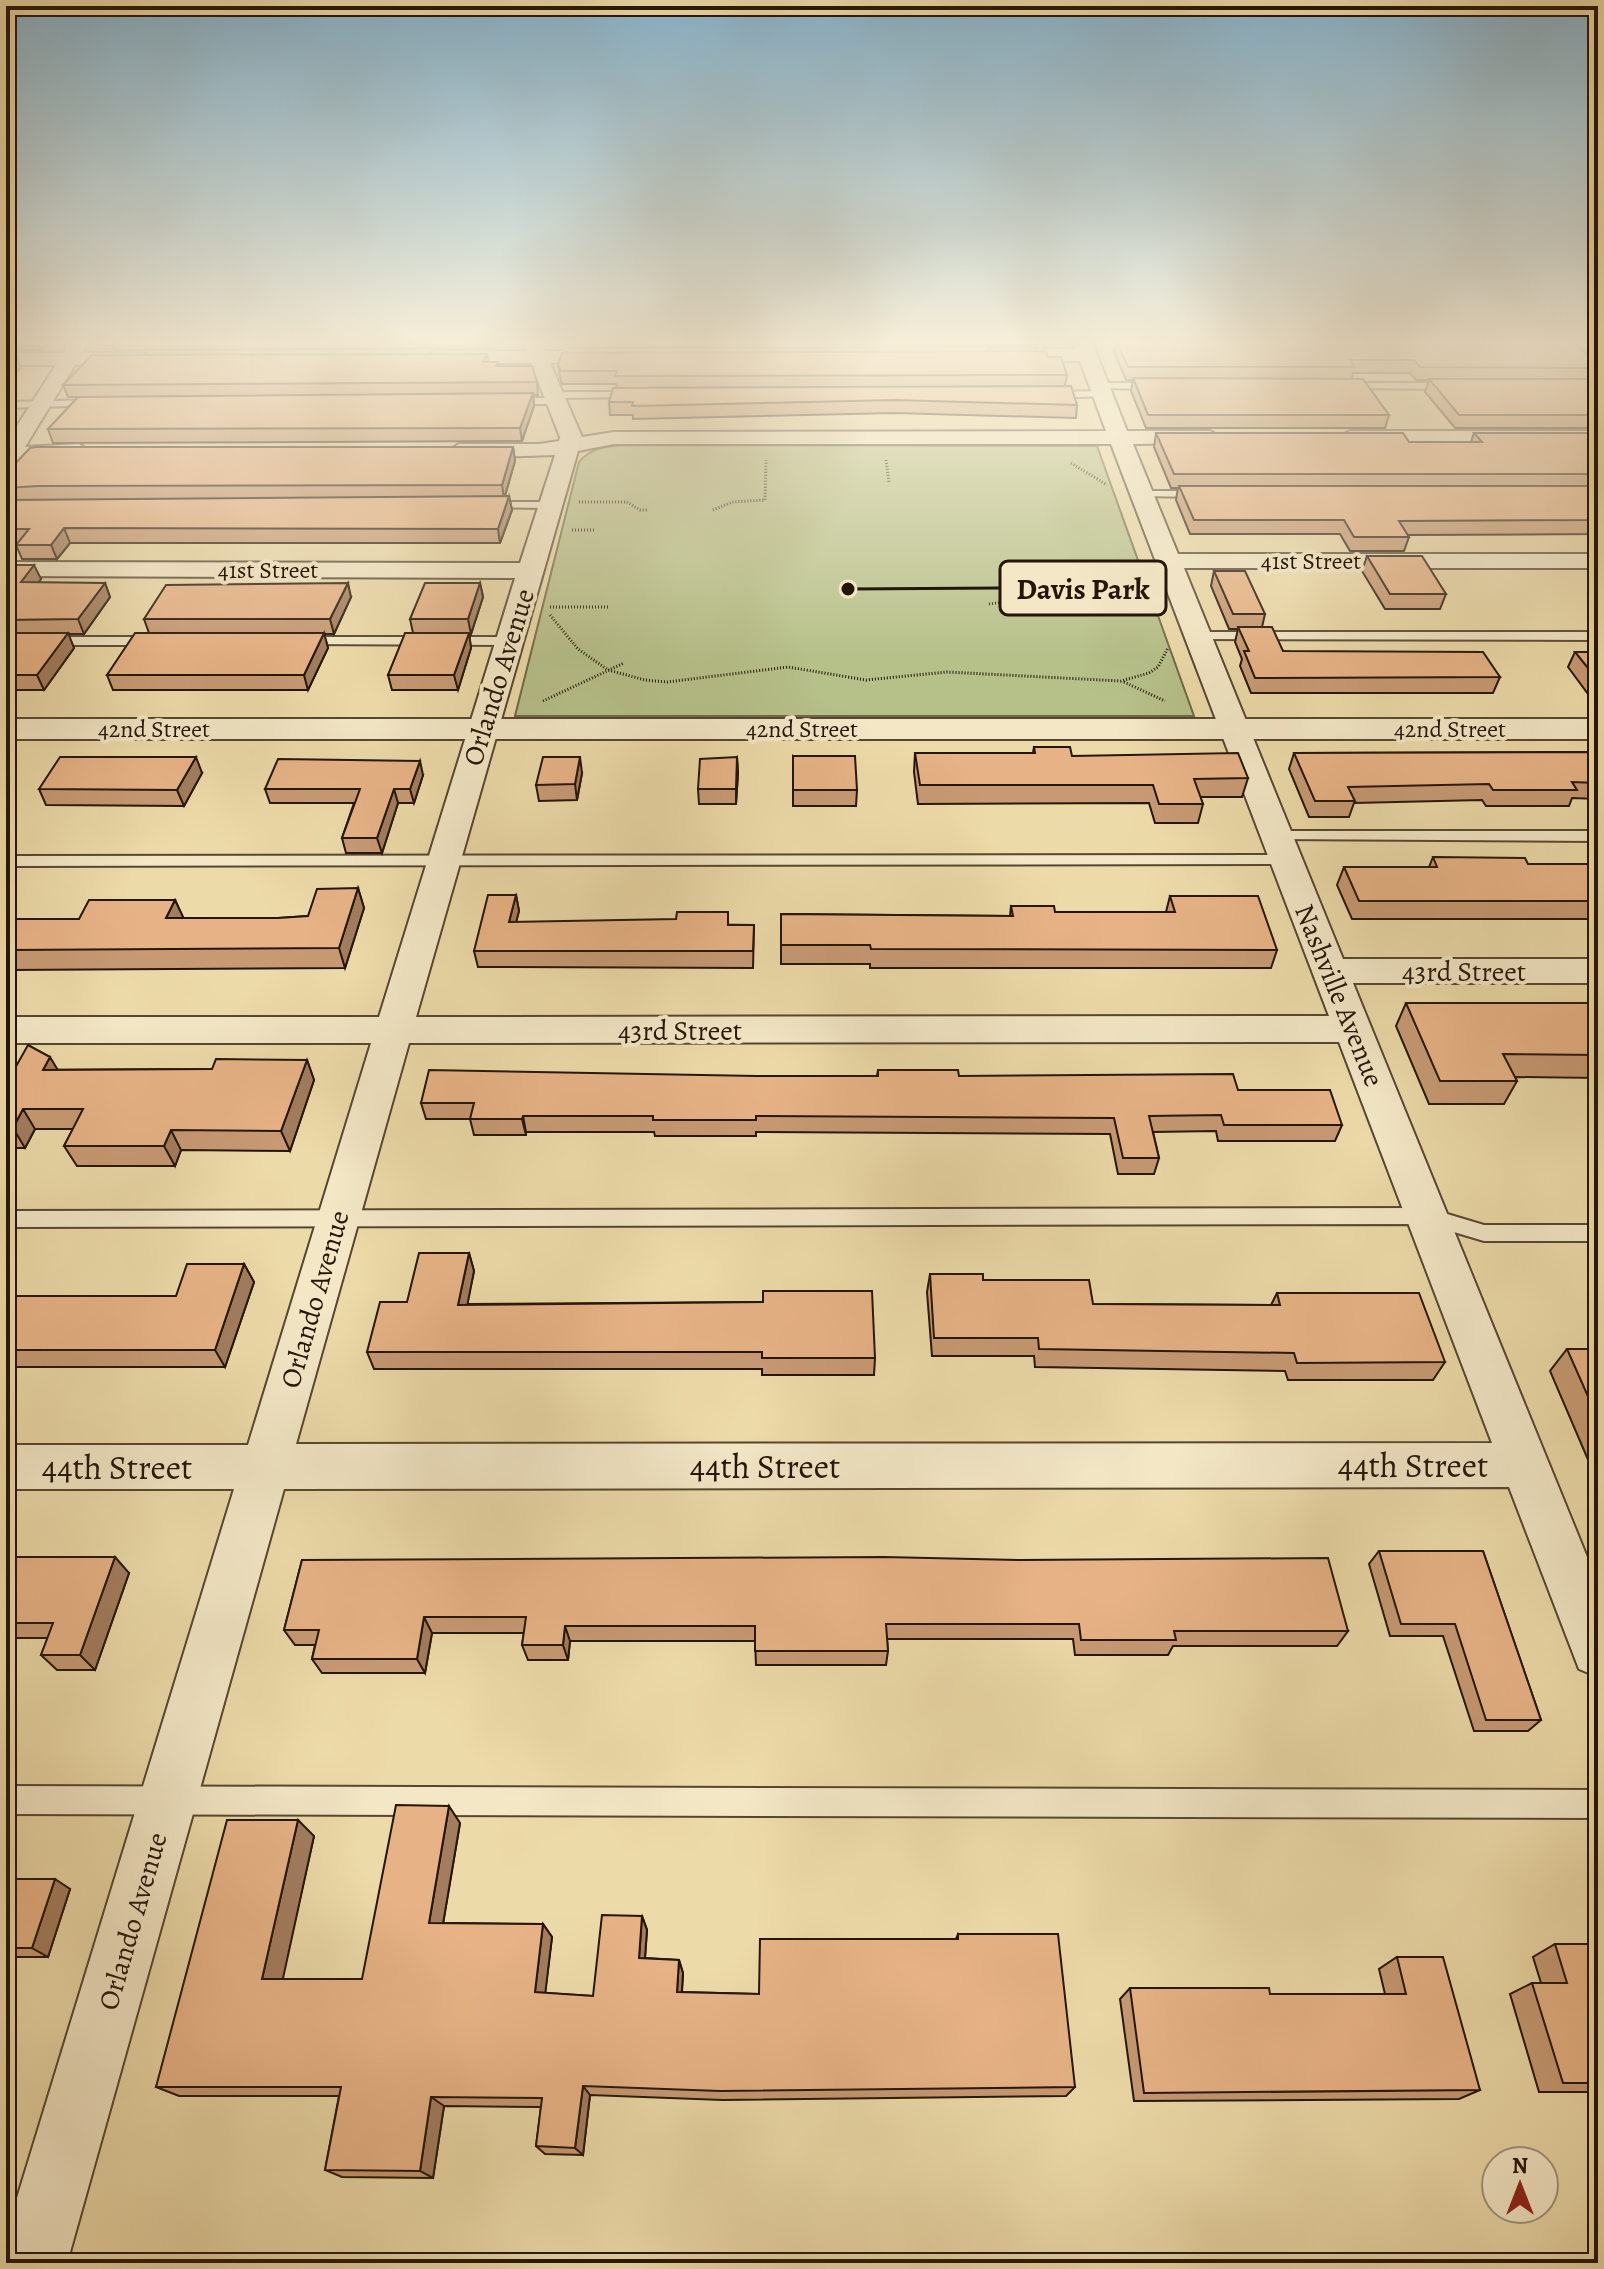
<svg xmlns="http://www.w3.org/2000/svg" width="1604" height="2269" viewBox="0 0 1604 2269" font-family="Alegreya,serif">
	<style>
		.green { fill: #b6c089; stroke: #6d6a49; stroke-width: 2 }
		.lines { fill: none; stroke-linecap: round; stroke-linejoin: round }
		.service-casing { stroke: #564631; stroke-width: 4 }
		.minor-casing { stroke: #564631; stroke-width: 4 }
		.tertiary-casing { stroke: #564631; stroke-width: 4 }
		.path { stroke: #241509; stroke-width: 3; stroke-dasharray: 1 2; stroke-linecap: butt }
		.service { fill: #f3e7c6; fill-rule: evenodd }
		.minor { fill: #f3e7c6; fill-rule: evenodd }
		.tertiary { fill: #f3e7c6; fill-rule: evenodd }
		.wall { fill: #c79a73; stroke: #241509; stroke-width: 2 }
		.shaded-wall { fill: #a27d5e; stroke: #241509; stroke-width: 2 }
		.building { fill: #e7b386; stroke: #241509; stroke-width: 2 }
		.labels { text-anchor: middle; stroke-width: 8; stroke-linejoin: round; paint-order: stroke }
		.far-street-label { font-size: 24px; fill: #241509; stroke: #f3e7c6 }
		.street-label { font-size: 28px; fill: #241509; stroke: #f3e7c6 }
		.near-street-label { font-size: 34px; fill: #241509; stroke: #f3e7c6 }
		.leader { fill: none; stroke: #241509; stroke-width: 3 }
		.callout-dot { fill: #241509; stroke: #f3e7c6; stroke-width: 3 }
		.callout { fill: #f3e7c6; stroke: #241509; stroke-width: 3 }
		.callout-label { font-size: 30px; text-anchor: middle; font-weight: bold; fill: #241509 }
	</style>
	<rect width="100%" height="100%" fill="#ecdaa8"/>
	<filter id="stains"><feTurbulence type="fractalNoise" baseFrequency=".0025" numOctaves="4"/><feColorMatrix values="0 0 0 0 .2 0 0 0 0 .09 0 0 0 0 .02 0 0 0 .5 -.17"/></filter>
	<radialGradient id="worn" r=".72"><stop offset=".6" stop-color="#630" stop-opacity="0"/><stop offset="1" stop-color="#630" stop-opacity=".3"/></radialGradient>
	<!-- green -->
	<path class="green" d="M621,445L1097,446L1194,716H515L579,462C591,448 604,447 621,445Z"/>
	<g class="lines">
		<defs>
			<path id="service" d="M1099,383H1158L1163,386L1158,389L1095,388V384Z
				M1342,383H1454L1459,386L1454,389L1338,388V384Z
				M1103,391L1108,394L1107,396L1047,398L1042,395L1047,392Z
				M635,392L640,395L639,397L558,398L563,401L558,404H506L501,401L506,398H556L551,395L556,392Z
				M102,400V404L98,405L6,408V402Z
				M1142,491H1202L1208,494L1202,497L1138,496L1136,494Z
				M486,502H550L556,505L550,508L482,507V503Z
				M1198,632H1598V640L1193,639L1191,636Z
				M6,637H154L161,641L154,645H6Z
				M298,637H508L515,641L508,645L293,644L291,641Z
				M1277,831H1598V841L1271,839L1269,836Z
				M1286,855L1294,860L1292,864L6,866V856Z
				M1427,1208L1484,1225H1598V1241H1484L1427,1224L6,1227V1211Z
				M6,1786L1598,1790V1818L6,1814Z"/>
			<path id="minor" d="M71,340H90L82,353H143L153,359L143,365H75L25,447L79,444L90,451L79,458L17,460L6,467V443L56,365H6V353H63Z
				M522,340H541L545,351H563L573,357L570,361L550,363L582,437L614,432L1106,431L1080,361H991L981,355L991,349H1075L1072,340H1091L1127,431H1210L1221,437L1210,443L1133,444L1178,554H1598V568H1184L1343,959H1598V983H1353L1598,1584V1677L1579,1669L1509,1487L284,1489L67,2263H6V2234L234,1489H6V1445H248L371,1043H6V1017H379L515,578L6,576V562L520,563L555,455L459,458L448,451L459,444H539L559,441L560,437L531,363H435L425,357L435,351H526ZM614,444H1111L1329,1016L416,1017L578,451ZM1339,1042L1492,1443L296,1444L409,1043Z
				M1514,340H1598V348H1522L1515,346Z
				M1350,431H1598V443L1342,442L1339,437Z"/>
			<path id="tertiary" d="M6,719H1598V739H6Z"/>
		</defs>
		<!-- service casing -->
		<use href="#service" class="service-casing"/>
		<!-- minor casing -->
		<use href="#minor" class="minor-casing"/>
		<!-- tertiary casing -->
		<use href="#tertiary" class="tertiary-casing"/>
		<!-- path -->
		<path class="path" d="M886,460L889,482
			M1071,463L1107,485
			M579,502H627L640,510H647
			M713,510L732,502L765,500L766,460
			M572,530H595
			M989,604L1145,584
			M550,607H610
			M550,615L578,649L608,670L645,680L667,682L788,667L866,680L947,672L1121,681L1149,673L1158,667L1168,648
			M1124,682L1165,701
			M543,701L624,663"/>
		<!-- service -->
		<use href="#service" class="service"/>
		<!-- minor -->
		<use href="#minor" class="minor"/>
		<!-- tertiary -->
		<use href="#tertiary" class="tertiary"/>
	</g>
	<!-- wall -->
	<path class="wall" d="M6,340H68L65,345H46L40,350H6Z
		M89,340H500L496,348L114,350L112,345H91Z
		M568,340H1039L1038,346L569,348Z
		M1116,340L1593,361L1598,362V428H1455L1425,392L1429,380H1416L1410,373H1353L1352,378L1389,415L1385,428H1146L1131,391L1133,380H1126L1114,352Z
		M487,354L488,362H498V366L537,382L538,395H533L534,406L522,441L53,443L48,429L78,397H68L63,385Z
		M1048,357L1067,375L1065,386L1077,405L1076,418L894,413L633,419V415H610L609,402L617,388L616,384H562L560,377L558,365Z
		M1156,433L1409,442H1471L1474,433H1598V534L1408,535L1409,537L1404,551H1350L1340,534H1190L1176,500L1178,488H1171L1154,447Z
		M513,447L515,461L505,496H509L512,510L500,543H70L57,559H22L16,545L17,544H6V466Z
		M1367,556L1446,594L1440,609H1385L1362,571Z
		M6,565L41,579L38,583H105L110,597L84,634H68L74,648L44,690H6Z
		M1214,571L1265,614L1262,627L1283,651L1500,677L1493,693H1251L1240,666L1242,659L1235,642L1238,629H1229L1211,586Z
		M480,583L483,597L471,634H469L471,648L458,690H392L388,675L413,633L410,619Z
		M351,597L334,634H324L328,648L308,690H113L107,675L149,633L144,619Z
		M1575,652H1598V694H1588L1568,667Z
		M1034,747L1072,756L1248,778L1242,797H1200L1203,804L1198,823H1155L1149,803L918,804L914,772L915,753H1033Z
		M1598,752V799L1572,798L1569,806H1486L1482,800L1354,803L1349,817H1309L1289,769L1294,753Z
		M793,756L857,790L856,806H793Z
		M737,757L738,773L736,804H699L698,789Z
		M202,773L184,806L46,805L39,789Z
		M582,773L577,800L539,801L536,785Z
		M423,775L414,803H398L382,853H346L342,838L354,803H270L265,789Z
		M1433,857L1528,864H1598V919H1352L1337,885L1344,867H1429Z
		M358,888L364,908L345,968L6,970V919H79L175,900L183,918H278L308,916Z
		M516,895L519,911L516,922L754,925L753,968L478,967L474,951Z
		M1170,896L1277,950L1271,968H870V964H781V914L1010,916L1011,906L1055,912H1166Z
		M1406,1003H1598V1078L1515,1077L1517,1081L1504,1104H1429L1396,1026Z
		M307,1060L314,1080L290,1151L181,1150L175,1166H77L64,1146L73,1129H35L25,1148H6V1070L212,1069Z
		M878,1070L959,1076L1238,1090L1342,1125L1335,1141H1218L1216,1131L1153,1132L1159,1158L1154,1174H1118L1110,1134L756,1132V1136H655L654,1132H526V1135H474L470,1119H426L421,1103L757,1076H877Z
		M469,1253L474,1271L467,1304L763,1302L875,1358L874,1375H762V1369H374L367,1352L407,1302Z
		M244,1264L254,1282L225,1367H6V1296H176Z
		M930,1274L983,1280L1093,1304L1271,1305L1277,1293L1445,1362L1433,1380H1288L1285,1371L1035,1367L1034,1356H932L927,1292Z
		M1567,1349H1598V1483L1550,1371Z
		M1379,1551H1483L1541,1720L1528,1731H1474L1443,1636H1390L1369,1564Z
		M6,1557L129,1573L95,1670H57L41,1655L48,1638H6Z
		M302,1560L1348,1631L1337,1646H1173L1168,1655H1075L1073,1639H887L888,1651L886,1665H756L755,1641H570L568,1660H528L522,1645L524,1633H432L425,1673H322L312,1659L315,1645H295L284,1630Z
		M460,1823L443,1923L543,1924L552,1937L545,1993L593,1996L642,1916L647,1930L645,1958L679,1960L683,1973L682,1992L759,1994L956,1939L958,1934L1075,2087L1066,2096L723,2100L590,2095L583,2155L545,2154L536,2146L541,2107L444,2106L433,2178L342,2177L325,2170L339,2096H179L156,2087L314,1836L282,1979H362Z
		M6,1879L70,1889L48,1957H6Z
		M1555,1944H1598V2092H1539L1510,1994L1532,1983H1541L1533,1957Z
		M1397,1957L1480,2090L1459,2099L1134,2101L1120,1999L1130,1988L1270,1994H1385L1379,1969Z"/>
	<!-- shaded-wall -->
	<path class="shaded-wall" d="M37,340H44L46,345L40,350Z
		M16,355L21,368L6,382V365Z
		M533,393L534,406L522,441L520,428Z
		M513,447L515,461L504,499L502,485Z
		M509,496L512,510L500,543L498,529Z
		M64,528L70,543L57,559L51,545Z
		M34,565L41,579L28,597L21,582Z
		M105,583L110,597L84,634L78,619Z
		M348,583L351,597L334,634L330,619Z
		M480,583L483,597L471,634L468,619Z
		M68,633L74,648L44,690L37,675Z
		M324,633L328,648L308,690L304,675Z
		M469,633L471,648L458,690L454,675Z
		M196,757L202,773L184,806L177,790Z
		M580,757L582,773L577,800L575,784Z
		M737,757L738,773L736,804V789Z
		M420,761L423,775L414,803L410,789Z
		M394,789L398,803L382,853L377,838Z
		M358,888L364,908L345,968L339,948Z
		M516,895L519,911L512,938L509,922Z
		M175,900L184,919L166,918Z
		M50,1057L62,1077L43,1070Z
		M307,1060L314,1080L290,1151L281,1131Z
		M23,1109L35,1129L25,1148L13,1128Z
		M523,1116L526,1132V1135L522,1119Z
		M171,1130L181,1150L175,1166L164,1146Z
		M469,1253L474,1271L464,1322L458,1305Z
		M244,1264L254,1282L225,1367L215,1350Z
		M115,1557L129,1573L95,1670L80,1655Z
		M424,1617L432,1633L425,1673L417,1659Z
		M565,1626L570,1641L568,1660L563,1645Z
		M449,1806L460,1823L441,1936L429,1923Z
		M298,1820L314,1836L280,1992L262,1979Z
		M55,1879L70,1889L48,1957L32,1948Z
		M642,1916L647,1930L644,1971L639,1958Z
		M543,1924L552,1937L544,2004L535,1992Z
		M679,1960L683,1973L681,2004L677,1992Z
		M583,2086L590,2095L583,2155L575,2148Z
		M431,2097L444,2106L433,2178L420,2171Z"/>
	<!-- building -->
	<path class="building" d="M1116,340H1572L1593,361L1598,362V368L1420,367L1414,360H1350L1355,367H1128Z
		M1046,351L1048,357H1061L1067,375L615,376L617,371H561L558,365L562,353Z
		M487,354L483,362H498L496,366H532L537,382L63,385L92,355Z
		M6,355H16L6,365Z
		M1133,378L1363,379L1389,415H1148Z
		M1429,379H1598V415H1459Z
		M1071,386L1077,405L895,400L632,406L633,402H609L613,388Z
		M533,393L520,428L48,429L78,397Z
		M1156,433H1403L1409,442H1482L1474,433H1598V474H1174Z
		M513,447L502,485L38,486L6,488V466H13L30,448L36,447Z
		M1179,486H1598V520L1399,521L1409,537H1354L1344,520H1194Z
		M509,496L498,529L64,528L51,545H16L29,529H6V500Z
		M1367,556H1422L1446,594H1390Z
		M6,565H34L21,582L105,583L78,619L6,620Z
		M1214,571H1245L1265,614H1233Z
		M348,583L330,619H144L166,585Z
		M425,583H480L468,619H410Z
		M1238,627H1272L1283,651L1483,652L1500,677L1255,678L1244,651H1249Z
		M6,633H68L37,675H6Z
		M135,633H324L304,675H107Z
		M405,633H469L454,675H388Z
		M1575,652H1598V678H1596Z
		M1034,747H1070L1072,756L1238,753L1248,778L1194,779L1203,804H1159L1153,785H920L915,753H1035Z
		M1598,752V783L1572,782L1577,790H1493L1489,784L1348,787L1355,801H1315L1294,753Z
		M793,756H855L857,790H793Z
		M60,757H196L177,790L39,789Z
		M543,757H580L575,784L536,785Z
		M737,757L736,789H698L700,759Z
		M278,759L420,761L410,789H394L377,838H342L360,789H265Z
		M1433,857L1525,858L1528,864H1598V901H1359L1344,867H1437Z
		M358,888L339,948L6,950V919H79L89,900H175L166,918H278L308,916L317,889Z
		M488,895H516L509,922L676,919L677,912H728V925H754L753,951H474Z
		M1170,896H1258L1277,950L871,949L870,945H781V914L1013,916L1011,906H1054L1055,912H1175Z
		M1406,1003H1598V1055L1503,1054L1517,1081H1440Z
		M28,1045L50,1057L43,1070L212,1069L216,1059L307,1060L281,1131L171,1130L164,1146H64L83,1109H23L13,1128H6V1070H14Z
		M429,1070L757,1076H878V1070H958L959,1076L1233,1074L1238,1090H1330L1342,1125H1224L1221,1115L1149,1116L1159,1158H1123L1114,1118L756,1116V1120H653V1116H523L522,1119H470L474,1103H421Z
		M419,1253H469L458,1305L763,1302V1291H872L875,1358H762V1352H367L380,1302H407Z
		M187,1264H244L215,1350H6V1296H176Z
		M930,1274H983V1280H1089L1093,1304L1280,1305L1277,1293H1419L1445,1362L1297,1363L1294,1353L1039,1349L1038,1338H934Z
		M1567,1349H1598V1419Z
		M1379,1551H1483L1541,1720H1486L1455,1624H1401Z
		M6,1557H115L80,1655H41L53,1623H6Z
		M884,1557L1019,1560L1328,1558L1348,1631H1174L1176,1640H1081L1079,1624H886L888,1651H755V1626H565L563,1645H522L526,1617H424L417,1659H312L319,1630H284L302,1560Z
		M396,1805L449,1806L429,1923L543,1924L535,1992L593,1996L602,1915L642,1916L639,1958L679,1960L677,1992L759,1994L760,1939H958V1934H1058L1075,2087L720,2091L583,2086L575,2148L536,2146L542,2098L431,2097L420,2171L325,2170L341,2087H156L227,1820H298L262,1979H362Z
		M6,1879H55L32,1948H6Z
		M1555,1944H1598V2083H1563L1532,1983H1567Z
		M1397,1957H1443L1480,2090L1144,2093L1130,1988H1269L1270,1994H1406Z"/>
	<!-- sky -->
	<linearGradient id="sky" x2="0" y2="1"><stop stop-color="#88b6d0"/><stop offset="0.52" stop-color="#f6eed8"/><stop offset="1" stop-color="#f6eed8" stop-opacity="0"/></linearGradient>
	<rect width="1604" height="658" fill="url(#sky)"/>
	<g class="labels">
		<!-- far-street labels -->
		<g class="far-street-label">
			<text x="1311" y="569">41st Street</text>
			<text x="268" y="578">41st Street</text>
			<text x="154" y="737">42nd Street</text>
			<text x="802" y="737">42nd Street</text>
			<text x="1450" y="737">42nd Street</text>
		</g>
		<!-- street labels -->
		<g class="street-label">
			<text transform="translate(498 677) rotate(-73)" y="10">Orlando Avenue</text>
			<text x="1464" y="981">43rd Street</text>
			<text transform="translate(1340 995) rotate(68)" y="10">Nashville Avenue</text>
			<text x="680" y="1040">43rd Street</text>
			<text transform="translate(314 1299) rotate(-74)" y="10">Orlando Avenue</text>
			<text transform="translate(132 1921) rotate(-74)" y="10">Orlando Avenue</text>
		</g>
		<!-- near-street labels -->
		<g class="near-street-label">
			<text x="1413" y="1477">44th Street</text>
			<text x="765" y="1478">44th Street</text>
			<text x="117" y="1479">44th Street</text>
		</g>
	</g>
	<!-- callouts -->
	<path class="leader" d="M848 589L1000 588"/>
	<circle class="callout-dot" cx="848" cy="589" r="8"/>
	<rect class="callout" x="1000" y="561" width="166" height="54" rx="8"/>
	<g class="callout-label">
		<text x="1083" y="599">Davis Park</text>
	</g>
	<!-- margin -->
	<rect width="1604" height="2269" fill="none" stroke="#ecdaa8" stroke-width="32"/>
	<rect x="8" y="8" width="1588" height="2253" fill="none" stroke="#241509" stroke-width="4"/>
	<rect x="16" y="16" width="1572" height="2237" fill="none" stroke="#241509" stroke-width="2"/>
	<!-- north arrow -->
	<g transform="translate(1520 2185)"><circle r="38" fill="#f3e7c6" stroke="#a0937a" stroke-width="2"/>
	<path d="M0-6L14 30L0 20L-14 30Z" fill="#8f2418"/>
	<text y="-12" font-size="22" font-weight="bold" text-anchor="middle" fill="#241509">N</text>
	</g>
	<rect width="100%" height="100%" filter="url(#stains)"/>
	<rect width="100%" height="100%" fill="url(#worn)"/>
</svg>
